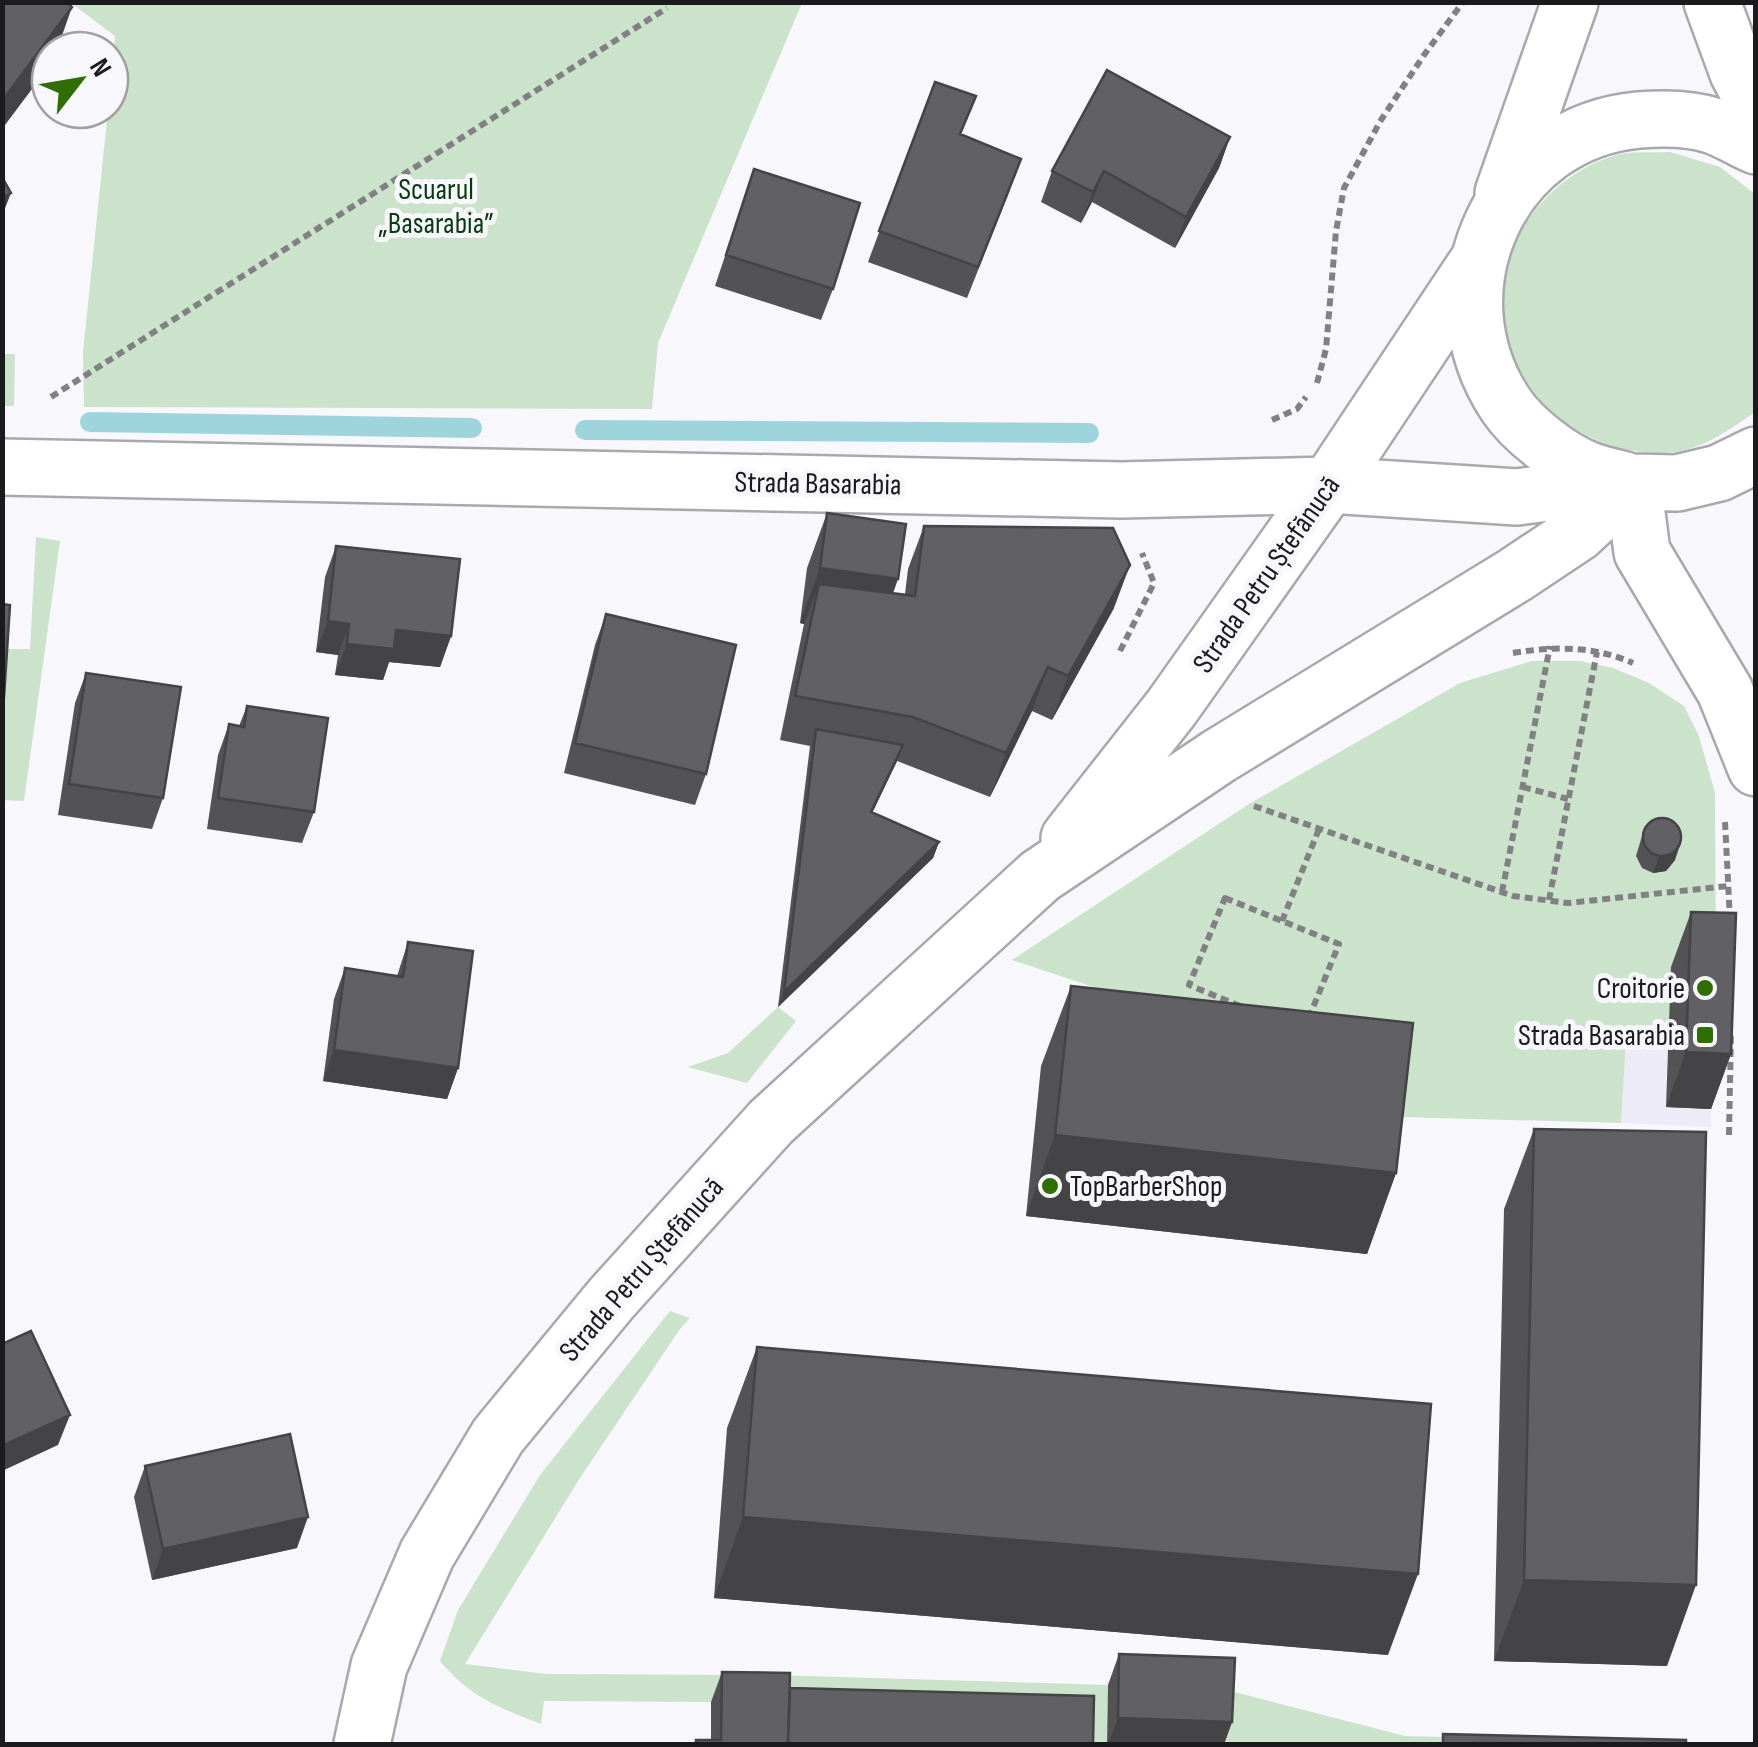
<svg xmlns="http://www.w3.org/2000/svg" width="1758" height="1747" viewBox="0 0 1758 1747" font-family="'Sofia Sans Condensed',sans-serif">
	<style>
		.built { fill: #edebf8 }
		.green { fill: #cbe2cb }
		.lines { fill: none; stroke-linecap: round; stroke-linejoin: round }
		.stream { stroke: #9ed5dd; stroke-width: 20 }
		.secondary-casing { stroke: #a9a8ad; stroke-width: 60 }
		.path { stroke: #818083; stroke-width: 6; stroke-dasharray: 8 5; stroke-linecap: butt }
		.secondary { stroke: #fff; stroke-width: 55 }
		.wall { fill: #535356 }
		.shaded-wall { fill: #444346 }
		.building { fill: #616064; stroke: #444346; stroke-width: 2.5 }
		.poi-dot { fill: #2f6e01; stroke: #f8f7fc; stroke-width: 4 }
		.labels { text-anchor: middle; stroke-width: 10; stroke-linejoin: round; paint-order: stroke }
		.park-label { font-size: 30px; fill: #063a0f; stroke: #f8f7fc }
		.street-label { font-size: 30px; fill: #1b1a1c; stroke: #f8f7fc }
		.poi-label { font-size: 30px; fill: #1b1a1c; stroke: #f8f7fc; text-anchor: end }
	</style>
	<rect width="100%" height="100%" fill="#f8f7fc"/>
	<!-- built -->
	<path class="built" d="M1626,1039L1669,1041L1711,1109V1127L1621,1123Z"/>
	<!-- green -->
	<path class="green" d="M71,3H802L658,343L652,409L84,407L83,352L108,110H110L115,36Z
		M1670,152L1720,167L1755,194V412C1731,429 1706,447 1675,452C1652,455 1628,451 1607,444C1499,408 1467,271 1551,193C1569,176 1592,162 1616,155C1633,151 1653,153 1670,152Z
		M3,354H15L14,406H3Z
		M36,537L60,541L24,801L3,800V649H30Z
		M1532,661H1580L1613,668L1649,683L1684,706L1699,736L1715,793L1716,968L1669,1041L1626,1040L1621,1123L1403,1117L1404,1090L1012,960L1249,804L1460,683Z
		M778,1007L796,1021L747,1083L688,1067L728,1053Z
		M670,1311L690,1318L680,1329L580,1478L465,1664L546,1674L771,1675L1108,1685L1107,1744H1088L711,1702L544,1701L541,1724C498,1707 471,1698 440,1661L458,1610L540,1475Z
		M1223,1689L1405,1736L1726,1744H1221Z"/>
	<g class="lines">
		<!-- stream -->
		<path class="stream" d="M90,422L472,428
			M585,430L1089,433"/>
		<defs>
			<path id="secondary" d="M1712,2L1738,73L1756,107
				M1503,193L1570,2
				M2,467L1121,490L1329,485L1517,497L1633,482L1677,483L1719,473L1756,455
				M1625,480C1613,477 1600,474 1589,470C1560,459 1523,430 1506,405C1429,290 1501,132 1639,120C1664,118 1691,118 1714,126C1728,131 1742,140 1756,146
				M1633,482L1642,552L1725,691L1756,768
				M1069,838L1172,707L1329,485L1478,261
				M362,1744L379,1666L427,1554L498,1436L611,1299L771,1122L1040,876L1219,756L1515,575L1578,533L1633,482"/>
		</defs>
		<!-- secondary casing -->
		<use href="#secondary" class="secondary-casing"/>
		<!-- path -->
		<path class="path" d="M1317,383L1326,349L1336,231L1344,188L1381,120L1424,55L1463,2
			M51,397L667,8
			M1272,420L1297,409L1306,397
			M1120,651L1154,583L1142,553
			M1513,653C1555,646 1594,646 1633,663
			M1523,787L1568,799
			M1254,806L1513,896L1568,903L1728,886
			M1725,822L1730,920
			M1502,892L1550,646
			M1225,898L1339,944L1303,1032L1189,985Z
			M1549,900L1597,652
			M1282,921L1319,829
			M1729,1135L1731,1032"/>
		<!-- secondary -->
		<use href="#secondary" class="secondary"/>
	</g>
	<!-- wall -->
	<path class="wall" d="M935,82L962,135L1010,190L967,298L868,262Z
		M1230,137L1219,168L1175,248L1092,202L1081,223L1041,202L1052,171Z
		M754,169L833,289L821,320L715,286Z
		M827,513L893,593L905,594L908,569L924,526L1114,608L1052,720L1032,711L990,797L897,761L872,813L939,842L933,858L778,1007L810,746L780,740L804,624L800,623L807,568Z
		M336,546L451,636L440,667L389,662L383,680L335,675L338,655L316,652L325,577Z
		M606,614L706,774L695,805L564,773L595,645Z
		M86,673L163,798L152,829L58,815L75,703Z
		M247,706L314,812L302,843L207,829L218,755L229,724L239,726Z
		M1645,826L1675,860L1666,871L1653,873L1642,868L1636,856Z
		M1691,912L1731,1054L1711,1109L1666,1107L1671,967Z
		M408,942L458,1068L447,1099L323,1081L334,999L345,968L397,976Z
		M1071,986L1396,1173L1367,1254L1026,1216L1041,1066Z
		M1534,1129L1667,1666L1494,1661L1504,1209Z
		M757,1347L1388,1655L714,1598L727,1428Z
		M145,1466L297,1548L152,1580L134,1497Z
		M1119,1654L1232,1722L1224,1744H1107L1108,1685Z
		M722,1672L790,1688L1093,1744H694L696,1740H711V1702Z"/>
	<!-- shaded-wall -->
	<path class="shaded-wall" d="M72,7L57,50H50V65L2,129V101Z
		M1230,137L1219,168L1175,248L1186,217Z
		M1104,171L1092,202L1081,223L1093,192Z
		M11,193L2,216V198Z
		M1130,565L1114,608L1052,720L1068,676Z
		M820,568L898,579L879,634L819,584L804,624L800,623Z
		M328,621L349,624L338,655L316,652Z
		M396,630L451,636L440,667L389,662L383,680L335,675L347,644Z
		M1048,667L1032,711L990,797L1006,753Z
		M903,745L897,761L865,828L871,812Z
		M939,842L933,858L778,1007L784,992Z
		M1680,845L1675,860L1666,871L1653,873L1659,857Z
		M334,1050L458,1068L447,1099L323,1081Z
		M1686,1052L1731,1054L1711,1109L1666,1107Z
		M1055,1135L1396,1173L1367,1254L1026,1216Z
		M70,1415L58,1445L2,1471V1446Z
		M308,1517L297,1548L152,1580L163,1549Z
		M743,1517L1418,1574L1388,1655L714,1598Z
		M1524,1580L1696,1585L1667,1666L1494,1661Z
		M1118,1718L1232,1722L1224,1744H1108Z"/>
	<!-- building -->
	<path class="building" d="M2,2H67L72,7L2,101Z
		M1107,70L1230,137L1186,217L1104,171L1093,192L1052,171Z
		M935,82L976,96L960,134L1021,159L978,267L879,231Z
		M754,169L860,203L833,289L726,255Z
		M2,177L11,193L2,198Z
		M827,513L906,524L898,579L820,568Z
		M924,526L1113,528L1130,565L1068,676L1048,667L1006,753L913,717L795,696L819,584L915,596Z
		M336,546L460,559L451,636L396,630L394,649L347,644L349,624L328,621Z
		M2,604L10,605L3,712H2Z
		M606,614L736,645L706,774L575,743Z
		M86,673L181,687L163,798L69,784Z
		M247,706L328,718L314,812L218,798L229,724L244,727Z
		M816,729L903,745L871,812L939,842L784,992Z
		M1643 837a19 19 0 1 1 38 0a19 19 0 1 1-38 0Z
		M1691,912L1736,913L1731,1054L1686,1052Z
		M408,942L473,951L458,1068L334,1050L345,968L403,977Z
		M1071,986L1413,1023L1396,1173L1055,1135Z
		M1534,1129L1706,1132L1696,1585L1524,1580Z
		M31,1331L70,1415L2,1446V1344Z
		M757,1347L1431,1404L1418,1574L743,1517Z
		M290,1434L308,1517L163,1549L145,1466Z
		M1119,1654L1235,1658L1232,1722L1118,1718Z
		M722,1672L790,1673L788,1744H696V1740H721Z
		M790,1688L1094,1696L1093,1744H788Z
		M1443,1734L1686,1740V1744H1443Z"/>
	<!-- markers -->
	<g class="poi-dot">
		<circle cx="1705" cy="988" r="10"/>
		<rect x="1695" y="1025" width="20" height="20" rx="5"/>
		<circle cx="1050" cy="1186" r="10"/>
	</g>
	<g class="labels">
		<!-- park labels -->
		<g class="park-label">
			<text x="436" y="199">Scuarul<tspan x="436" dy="34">„Basarabia”</tspan></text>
		</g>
		<!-- street labels -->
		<g class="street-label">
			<text transform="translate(818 483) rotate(1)" y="10">Strada Basarabia</text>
			<text transform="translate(1266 574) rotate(-55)" y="10">Strada Petru Ștefănucă</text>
			<text transform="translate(641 1269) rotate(-49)" y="10">Strada Petru Ștefănucă</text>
		</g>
		<!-- poi labels -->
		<g class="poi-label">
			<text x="1685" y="998">Croitorie</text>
			<text x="1685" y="1045">Strada Basarabia</text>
			<text x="1070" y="1196" text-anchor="start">TopBarberShop</text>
		</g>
	</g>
	<!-- border -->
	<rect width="1758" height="1747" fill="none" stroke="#1b1a1c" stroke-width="10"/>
	<!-- north arrow -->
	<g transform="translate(80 80) rotate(59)"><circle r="48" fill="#f8f7fc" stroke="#a09fa2" stroke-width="2.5"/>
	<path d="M0-8L18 38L0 25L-18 38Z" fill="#2f6e01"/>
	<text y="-15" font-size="28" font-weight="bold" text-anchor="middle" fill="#1b1a1c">N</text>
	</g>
</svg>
